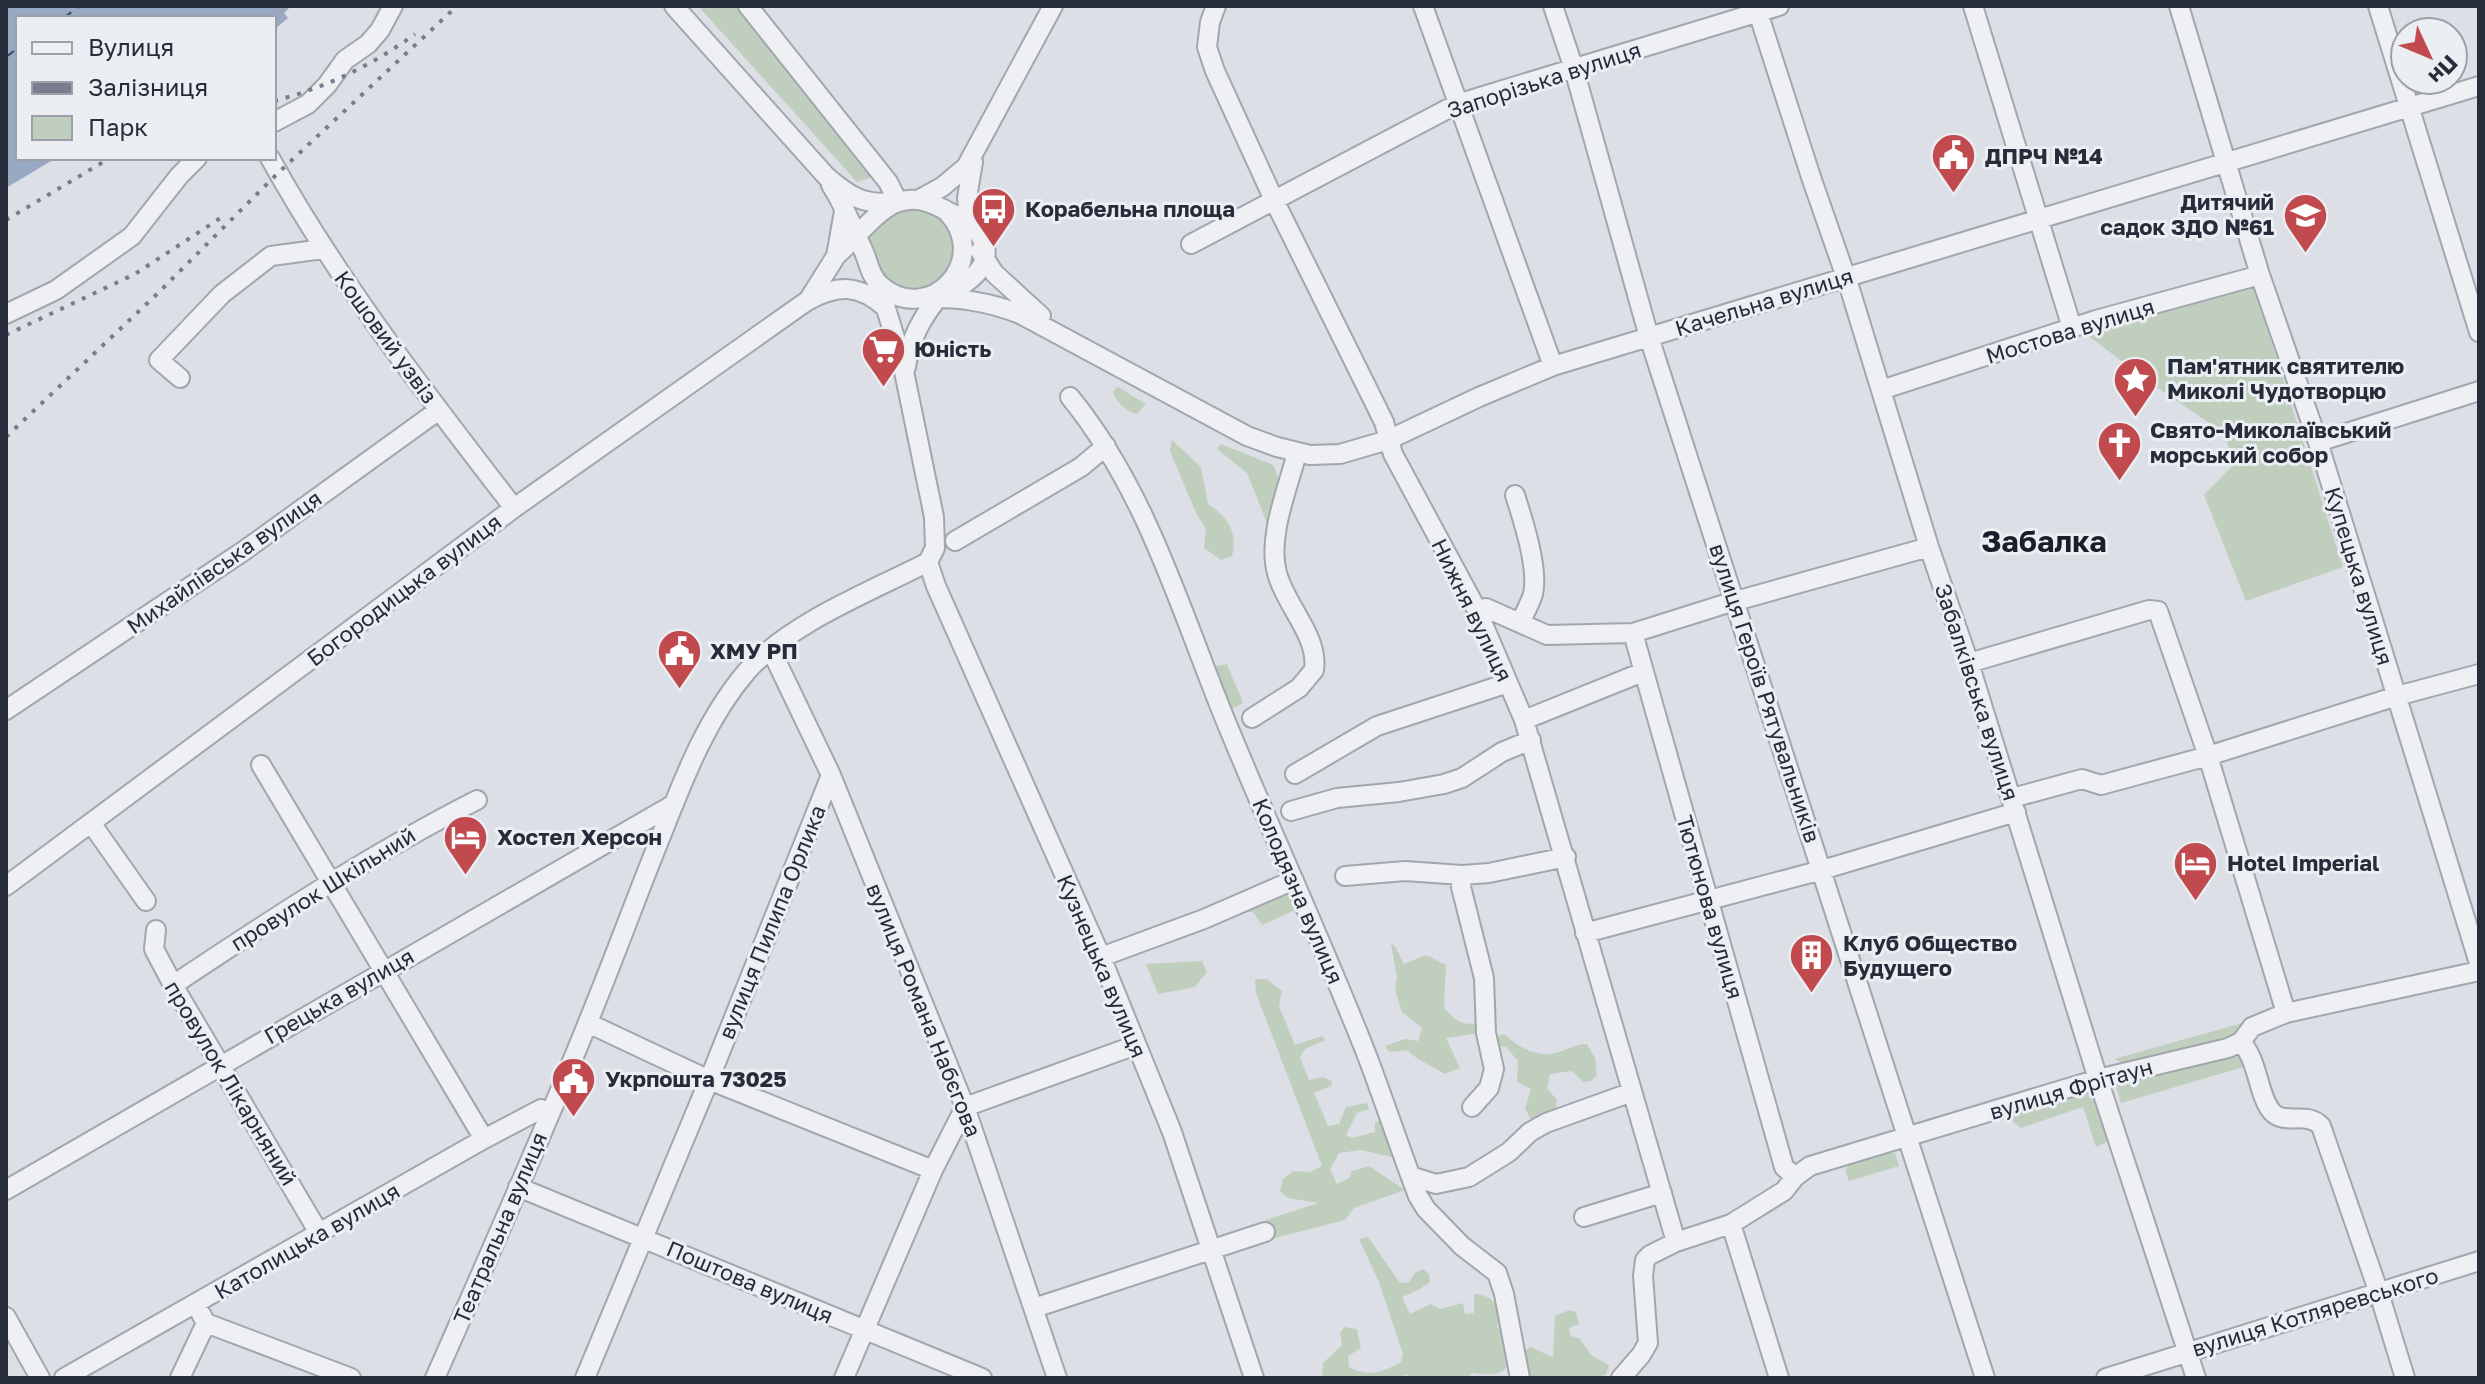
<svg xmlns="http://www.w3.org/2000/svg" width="2485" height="1384" viewBox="0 0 2485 1384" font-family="'Golos Text',sans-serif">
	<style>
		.green { fill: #c0cebe }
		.water { fill: #9aa9c2 }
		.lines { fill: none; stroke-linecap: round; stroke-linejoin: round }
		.ferry { stroke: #35476a; stroke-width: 2; stroke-dasharray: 10 8; stroke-linecap: butt }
		.minor-casing { stroke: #a2a6ae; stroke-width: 22 }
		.minor { stroke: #eef0f4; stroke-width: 18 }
		.rail { stroke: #777d8d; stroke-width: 4; stroke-dasharray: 4 8; stroke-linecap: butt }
		.labels { text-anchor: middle; stroke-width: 6; stroke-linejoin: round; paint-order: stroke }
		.street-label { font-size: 22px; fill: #272c3a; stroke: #ebeef3 }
		.poi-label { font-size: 22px; font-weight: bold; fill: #272c3a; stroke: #ebeef3; text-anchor: start }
		.district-label { font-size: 30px; font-weight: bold; fill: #1a1d2a; stroke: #ebeef3 }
	</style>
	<rect width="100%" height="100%" fill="#dcdfe5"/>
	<!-- green -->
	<path class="green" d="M698,6H737L876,176L857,182Z
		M869 248a43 43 0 1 1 86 0a43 43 0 1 1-86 0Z
		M2253,285L2343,567L2246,601L2204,495L2234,464L2224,433L2149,382L2086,334Z
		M1118,387L1146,404L1137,414C1128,413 1115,401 1113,391Z
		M1172,440L1201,467L1208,504C1228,517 1238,532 1232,556L1221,560L1204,548L1206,529L1196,513L1170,451Z
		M1221,444L1273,465C1286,487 1276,514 1273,538L1247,473L1217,449Z
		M1227,664L1243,703L1232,709L1228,707L1213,671L1216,666Z
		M1293,889L1298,912L1293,911L1262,925L1253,912H1236Z
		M1391,944L1395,946L1404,964L1426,955L1446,965L1444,1008C1455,1020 1461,1026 1478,1023L1479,1033L1446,1038L1460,1068L1444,1074C1434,1066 1414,1059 1408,1050L1389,1052L1385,1046L1405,1039L1418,1041L1422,1028L1402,1012L1395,990L1397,977Z
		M1202,961L1207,972L1195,987L1158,994L1146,964Z
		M1255,979H1267L1282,991L1279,1006L1295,1045L1322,1036L1325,1040L1305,1049L1300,1057L1309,1080L1323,1077L1332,1081L1331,1086L1314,1093L1328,1126L1339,1124L1346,1107L1367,1103L1369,1109L1357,1113L1346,1135L1352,1138L1375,1132V1123L1381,1119L1396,1158L1361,1150L1339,1153L1330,1169L1337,1184L1349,1178L1352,1171L1369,1166L1405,1190L1354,1208L1345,1220L1271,1239L1266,1220L1318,1203L1288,1198L1280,1191L1283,1179L1293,1171L1310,1172L1322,1166L1256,993Z
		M2246,1022L2232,1040L2191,1051L2123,1063L2114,1059Z
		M1504,1034C1519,1047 1536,1058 1556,1053C1568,1050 1572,1045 1587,1044L1595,1058L1597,1075L1591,1081L1583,1082L1572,1071L1550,1074L1547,1088L1557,1100L1556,1110L1542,1118L1531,1120L1525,1108L1531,1089L1517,1082L1518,1061L1506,1047L1491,1046L1490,1039Z
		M2239,1056L2250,1065L2121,1103L2115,1084L2208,1059Z
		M2093,1091L2110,1132L2107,1142L2096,1147L2083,1107L2021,1128L2011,1120L2017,1113Z
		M1882,1153H1895L1899,1166L1849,1181L1845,1170L1854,1159Z
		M1368,1237L1400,1283L1409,1282L1415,1273L1423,1269L1429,1274L1430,1282L1420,1289L1402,1297L1410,1314L1431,1304L1440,1309L1463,1303L1465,1314L1474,1313V1294C1490,1295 1496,1302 1503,1316L1497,1326L1505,1335L1512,1360C1503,1377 1489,1375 1472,1373L1467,1378H1410L1406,1374L1399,1378H1326L1322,1374L1323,1363L1342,1345L1340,1333L1344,1327L1357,1329L1361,1348L1348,1356L1349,1367C1369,1378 1383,1372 1401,1362L1403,1354L1379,1282L1359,1239Z
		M1569,1310L1576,1312L1579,1324L1569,1328L1571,1336L1579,1338L1592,1356L1609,1365L1606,1374L1598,1378H1527L1523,1353L1530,1347L1553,1357L1555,1316Z"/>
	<!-- water -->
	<path class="water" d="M6,6H291L284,13L288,18L274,30V18H18V158H56L6,188Z"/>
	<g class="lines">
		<!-- ferry -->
		<path class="ferry" d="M63,18L81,6
			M6,57L18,48"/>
		<defs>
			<path id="minor" d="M674,6L826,176C850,197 864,206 898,202
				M748,6L888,182L898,202
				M1216,6L1210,22L1207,47L1215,71L1274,200L1384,422L1393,454L1477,610L1524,720L1676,1242
				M1423,6L1553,366
				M1553,6L1574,69L1649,337L1985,1378
				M1756,6L1811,177L1849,286L1929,547L1969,663L2098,1079L2196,1378
				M1973,6L2072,328
				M2179,6L2260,275L2318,442L2479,963
				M2378,6L2479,332
				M274,122L308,104L327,85L345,60L368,44L380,30L393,6
				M270,158C339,283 427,395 514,508
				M831,185C844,205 854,230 864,252C869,264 870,275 880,285C929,329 996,258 944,209
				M918,200L942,187L966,167L1053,6
				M970,227L967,198L973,162
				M1191,244L1457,104L1779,6
				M980,251L994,273L1041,316
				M836,256C853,241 876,211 896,203C913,196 928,201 943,209C995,232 1003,266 947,294
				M878,283L901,357L934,517L935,548L928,562
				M922,298C957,297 987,301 1020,314L1247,436L1277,447L1310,455L1340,454L1388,440L1479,397L1553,366L2479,86
				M809,299L836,256L844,211
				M6,314L56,290L132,236L179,176L197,158
				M906,367C910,337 924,313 944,291
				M180,378L159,360L222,294L271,256L323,249
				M1881,390L2096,320L2260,275
				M1070,397C1149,494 1182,616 1229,729C1274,838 1323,944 1366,1053C1384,1100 1400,1149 1418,1196L1426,1209L1462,1246L1497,1273L1504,1294L1520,1378
				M2318,442L2479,391
				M1515,495C1523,520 1539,569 1533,594C1530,604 1524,614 1520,623
				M955,541L1081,467L1106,446
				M928,562L936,586L1101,957L1172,1132L1254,1378
				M1477,610L1486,608L1547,635L1633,633L1725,604L1929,547
				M1633,633L1784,1167L1795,1177
				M771,650L831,775L965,1107L1057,1378
				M1969,663L2149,610L2158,611L2208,756L2286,1013
				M6,710L245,550L439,410
				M1252,718L1299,688L1314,670C1319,636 1285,605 1277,573C1267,537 1288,488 1297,453
				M1524,720L1643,672
				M261,765L484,1139
				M1295,774L1377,726L1508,683
				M2012,798L2082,779L2101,785L2208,756L2397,696L2479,674
				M1291,811L1337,798L1399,792L1444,784L1462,778L1502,752L1531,740
				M91,823L146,901
				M1462,875L1461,887L1484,978L1486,1033L1494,1069L1489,1088L1472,1107
				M1345,876L1405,871L1462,875L1489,873L1566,857
				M6,886L514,508L807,301C838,284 859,284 886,308
				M156,930L154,949L173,985L319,1233
				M1585,933L1822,870L2016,812
				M1101,957L1204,919L1294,880
				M173,985C272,919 371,854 477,800
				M588,1023L709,1080L933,1170
				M2241,1042C2259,1061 2258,1098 2273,1113C2286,1125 2307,1111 2321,1126L2379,1293L2405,1378
				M1412,1179L1417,1178L1436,1184L1469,1177L1509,1152L1530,1132L1546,1123L1632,1092
				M518,1187L982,1378
				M6,1190L674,804
				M1584,1217L1662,1193
				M1731,1224L1779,1378
				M1034,1308L1265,1232
				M6,1317L40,1378
				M206,1323L351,1378
				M64,1378L484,1139L541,1109L550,1113
				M180,1378L206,1323L201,1314
				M435,1378C487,1260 540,1142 588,1022C613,961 636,898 661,836C684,778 706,719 747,671C791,622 870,592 928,562
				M585,1378L709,1080L831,775
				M844,1378L933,1170L965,1107L1136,1045
				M1621,1378L1641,1355L1648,1343L1643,1276L1645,1260L1650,1255L1676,1242L1731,1224L1784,1191L1795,1177L1810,1166L2098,1079L2228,1048L2241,1042L2252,1027L2286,1013L2479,971
				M2106,1378L2479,1261"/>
		</defs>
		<!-- minor casing -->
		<use href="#minor" class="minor-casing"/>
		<!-- minor -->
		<use href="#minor" class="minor"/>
		<!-- rail -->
		<path class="rail" d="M274,101C327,87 371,66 415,34
			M6,220L110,158
			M6,335L135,274L222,217
			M6,437L157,294L278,173L457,6"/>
	</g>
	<!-- icons -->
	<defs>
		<symbol id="civic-pin" viewBox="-11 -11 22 30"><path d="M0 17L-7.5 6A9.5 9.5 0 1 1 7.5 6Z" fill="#c14a4f" stroke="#ebeef3"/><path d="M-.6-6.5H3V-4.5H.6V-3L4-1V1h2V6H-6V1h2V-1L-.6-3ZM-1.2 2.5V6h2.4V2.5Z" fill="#fff"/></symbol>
		<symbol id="bus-pin" viewBox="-11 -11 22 30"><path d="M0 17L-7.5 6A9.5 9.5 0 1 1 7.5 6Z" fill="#c14a4f" stroke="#ebeef3"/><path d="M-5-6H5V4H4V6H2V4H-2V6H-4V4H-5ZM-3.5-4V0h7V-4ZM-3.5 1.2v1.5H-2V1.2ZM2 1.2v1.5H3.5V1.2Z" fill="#fff"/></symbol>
		<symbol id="school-pin" viewBox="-11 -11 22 30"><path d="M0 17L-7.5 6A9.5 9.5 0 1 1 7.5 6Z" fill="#c14a4f" stroke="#ebeef3"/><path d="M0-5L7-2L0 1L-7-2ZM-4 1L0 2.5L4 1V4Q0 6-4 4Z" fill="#fff"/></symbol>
		<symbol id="supermarket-pin" viewBox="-11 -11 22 30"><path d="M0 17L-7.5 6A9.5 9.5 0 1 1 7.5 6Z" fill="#c14a4f" stroke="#ebeef3"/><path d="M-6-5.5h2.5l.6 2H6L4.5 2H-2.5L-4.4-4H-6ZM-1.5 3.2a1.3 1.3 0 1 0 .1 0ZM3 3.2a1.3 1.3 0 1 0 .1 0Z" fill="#fff"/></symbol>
		<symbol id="sight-pin" viewBox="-11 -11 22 30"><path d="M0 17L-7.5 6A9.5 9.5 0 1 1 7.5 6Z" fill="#c14a4f" stroke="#ebeef3"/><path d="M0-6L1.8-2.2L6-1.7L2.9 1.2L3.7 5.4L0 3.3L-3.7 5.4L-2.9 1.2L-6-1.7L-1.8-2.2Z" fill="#fff"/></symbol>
		<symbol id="church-pin" viewBox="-11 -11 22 30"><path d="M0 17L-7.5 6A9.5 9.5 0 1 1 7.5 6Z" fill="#c14a4f" stroke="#ebeef3"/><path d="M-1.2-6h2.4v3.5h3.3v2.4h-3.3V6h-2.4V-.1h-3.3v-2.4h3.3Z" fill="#fff"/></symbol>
		<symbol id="hotel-pin" viewBox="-11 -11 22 30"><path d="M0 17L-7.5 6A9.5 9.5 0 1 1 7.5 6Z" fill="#c14a4f" stroke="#ebeef3"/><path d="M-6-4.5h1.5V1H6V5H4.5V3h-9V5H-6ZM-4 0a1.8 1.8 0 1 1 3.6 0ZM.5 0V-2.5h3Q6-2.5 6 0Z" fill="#fff"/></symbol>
		<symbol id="building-pin" viewBox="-11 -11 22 30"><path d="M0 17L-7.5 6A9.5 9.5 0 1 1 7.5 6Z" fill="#c14a4f" stroke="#ebeef3"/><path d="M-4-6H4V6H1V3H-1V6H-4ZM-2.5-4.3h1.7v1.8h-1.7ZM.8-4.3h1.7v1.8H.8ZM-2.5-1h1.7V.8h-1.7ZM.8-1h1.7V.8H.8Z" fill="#fff"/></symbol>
	</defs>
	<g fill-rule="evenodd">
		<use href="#civic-pin" x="1928" y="130" width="51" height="69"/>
		<use href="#bus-pin" x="968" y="184" width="51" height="69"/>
		<use href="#school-pin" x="2280" y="190" width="51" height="69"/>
		<use href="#supermarket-pin" x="858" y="324" width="51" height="69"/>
		<use href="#sight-pin" x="2110" y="354" width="51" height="69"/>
		<use href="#church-pin" x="2094" y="418" width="51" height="69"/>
		<use href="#civic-pin" x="654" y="626" width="51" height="69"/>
		<use href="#hotel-pin" x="440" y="812" width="51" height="69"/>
		<use href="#hotel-pin" x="2170" y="838" width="51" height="69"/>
		<use href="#building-pin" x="1786" y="930" width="51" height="69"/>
		<use href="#civic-pin" x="548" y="1054" width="51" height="69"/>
	</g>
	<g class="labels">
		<!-- street labels -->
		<g class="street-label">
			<text transform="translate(1544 80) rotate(-18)" y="8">Запорізька вулиця</text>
			<text transform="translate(1764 302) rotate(-17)" y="8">Качельна вулиця</text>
			<text transform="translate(2070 331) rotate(-17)" y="8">Мостова вулиця</text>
			<text transform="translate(386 337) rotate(54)" y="8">Кошовий узвіз</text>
			<text transform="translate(224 562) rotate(-35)" y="8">Михайлівська вулиця</text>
			<text transform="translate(2359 576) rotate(73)" y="8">Купецька вулиця</text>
			<text transform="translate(404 590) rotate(-37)" y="8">Богородицька вулиця</text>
			<text transform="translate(1472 610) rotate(64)" y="8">Нижня вулиця</text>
			<text transform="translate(1977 692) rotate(72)" y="8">Забалківська вулиця</text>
			<text transform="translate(1765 693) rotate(72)" y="8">вулиця Героїв Рятувальників</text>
			<text transform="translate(323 889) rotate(-32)" y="8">провулок Шкільний</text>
			<text transform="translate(1298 891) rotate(67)" y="8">Колодязна вулиця</text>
			<text transform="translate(1710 907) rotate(74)" y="8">Тютюнова вулиця</text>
			<text transform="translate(772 922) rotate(-68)" y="8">вулиця Пилипа Орлика</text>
			<text transform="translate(1102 966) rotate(67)" y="8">Кузнецька вулиця</text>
			<text transform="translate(339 996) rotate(-30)" y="8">Грецька вулиця</text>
			<text transform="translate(924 1010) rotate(68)" y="8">вулиця Романа Набєгова</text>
			<text transform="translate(231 1083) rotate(59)" y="8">провулок Лікарняний</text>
			<text transform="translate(2071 1089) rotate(-16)" y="8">вулиця Фрітаун</text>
			<text transform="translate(500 1228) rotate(-67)" y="8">Театральна вулиця</text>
			<text transform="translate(307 1241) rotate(-30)" y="8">Католицька вулиця</text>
			<text transform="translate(750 1282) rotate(23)" y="8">Поштова вулиця</text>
			<text transform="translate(2315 1312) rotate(-17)" y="8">вулиця Котляревського</text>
		</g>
		<!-- poi labels -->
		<g class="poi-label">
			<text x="1985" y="164">ДПРЧ №14</text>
			<text x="2274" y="210" text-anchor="end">Дитячий<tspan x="2274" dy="25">садок ЗДО №61</tspan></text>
			<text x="1025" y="217">Корабельна площа</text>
			<text x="914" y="357">Юність</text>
			<text x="2167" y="374">Пам'ятник святителю<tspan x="2167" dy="25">Миколі Чудотворцю</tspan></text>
			<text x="2150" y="438">Свято-Миколаївський<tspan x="2150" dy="25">морський собор</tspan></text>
			<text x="710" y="659">ХМУ РП</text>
			<text x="497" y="845">Хостел Херсон</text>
			<text x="2227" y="871">Hotel Imperial</text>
			<text x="1843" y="951">Клуб Общество<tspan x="1843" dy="25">Будущего</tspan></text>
			<text x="605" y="1087">Укрпошта 73025</text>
		</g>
		<!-- district labels -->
		<g class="district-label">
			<text x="2044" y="552">Забалка</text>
		</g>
	</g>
	<!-- border -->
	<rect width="2485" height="1384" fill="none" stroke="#272c3a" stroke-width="16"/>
	<!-- legend -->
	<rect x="16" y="16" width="260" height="144" fill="#ebeef3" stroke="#9da0a9" stroke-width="2"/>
	<rect x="32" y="42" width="40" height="12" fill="#eef0f4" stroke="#9da0a9" stroke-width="2"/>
	<text x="88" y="56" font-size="24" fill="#272c3a">Вулиця</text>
	<rect x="32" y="82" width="40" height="12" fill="#777d8d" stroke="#9da0a9" stroke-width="2"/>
	<text x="88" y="96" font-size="24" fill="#272c3a">Залізниця</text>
	<rect x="32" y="116" width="40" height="24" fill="#c0cebe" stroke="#9da0a9" stroke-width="2"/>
	<text x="88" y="136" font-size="24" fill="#272c3a">Парк</text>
	<!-- north arrow -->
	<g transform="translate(2429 56) rotate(134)"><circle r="38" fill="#ebeef3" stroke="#9da0a9" stroke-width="2"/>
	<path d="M0-6L14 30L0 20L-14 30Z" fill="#c14a4f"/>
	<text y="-12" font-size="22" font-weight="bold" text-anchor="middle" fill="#272c3a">Пн</text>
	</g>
</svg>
